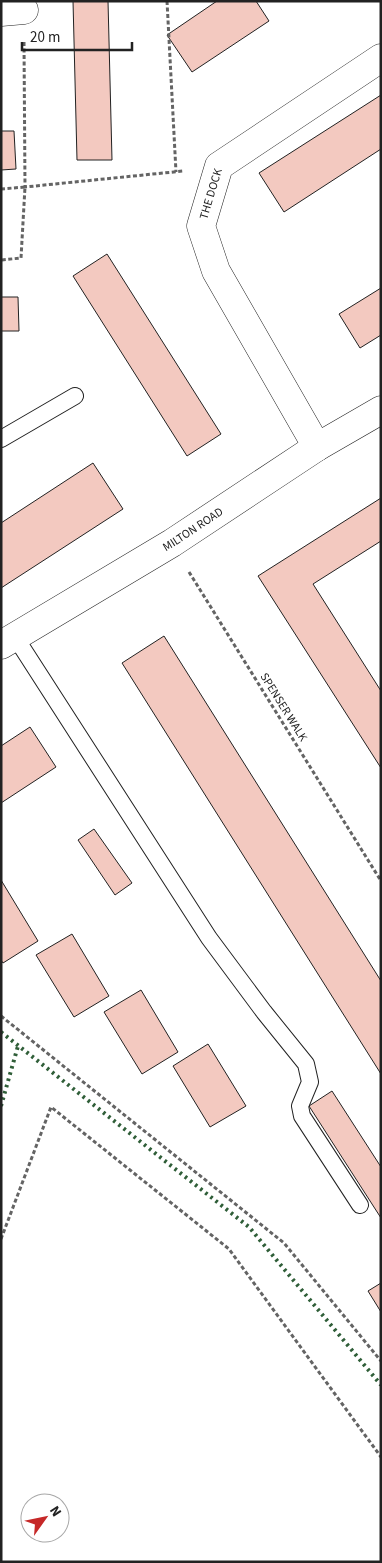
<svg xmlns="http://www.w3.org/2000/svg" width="382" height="1563" viewBox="0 0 382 1563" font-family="'Source Sans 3',sans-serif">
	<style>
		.building { fill: #f3c9c0; stroke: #222 }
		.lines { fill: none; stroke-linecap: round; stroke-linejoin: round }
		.lane-casing { stroke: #222; stroke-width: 18 }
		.street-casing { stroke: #222; stroke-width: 29 }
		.path { stroke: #646464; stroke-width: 3; stroke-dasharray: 4 2.5; stroke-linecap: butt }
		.lane { stroke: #fff; stroke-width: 16 }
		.street { stroke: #fff; stroke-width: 28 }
		.hedge { stroke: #2f5e38; stroke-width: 4; stroke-dasharray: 2.5 4; stroke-linecap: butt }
		.labels { text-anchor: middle; stroke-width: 4; stroke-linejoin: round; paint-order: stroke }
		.street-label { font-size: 12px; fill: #222; stroke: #fff }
	</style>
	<rect width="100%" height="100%" fill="#fff"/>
	<!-- building -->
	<path class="building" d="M73,1H108L112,160H77Z
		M217,1H256L269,21L192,72L167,35Z
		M381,95V149L284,212L259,173Z
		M1,131H14L16,169L1,170Z
		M107,254L221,434L187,456L73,276Z
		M381,288V335L360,348L339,314Z
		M1,297H18L19,331H1Z
		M93,463L123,509L1,588V523Z
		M381,498V541L313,584L381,691V768L258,576Z
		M164,636L381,981V1074L122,663Z
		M30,727L56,767L1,803V746Z
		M94,829L132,883L115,895L78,840Z
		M1,880L38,941L3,963L1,960Z
		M72,934L109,996L74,1017L36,955Z
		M141,990L178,1052L142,1074L104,1012Z
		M208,1044L246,1106L210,1127L173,1066Z
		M332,1091L381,1167V1218L309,1106Z
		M381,1283V1312L368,1291Z"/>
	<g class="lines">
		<defs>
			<path id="lane" d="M1,439L75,396
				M14,635L209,938L264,1012L306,1064L310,1082L300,1106L302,1116L360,1205"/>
			<g id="street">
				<path d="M1,12L24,10"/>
				<path id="s1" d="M317,447L216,271L201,226L219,166L381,58"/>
				<path id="s2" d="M1,645L172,543L317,447L381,410"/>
			</g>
		</defs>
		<!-- lane casing -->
		<use href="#lane" class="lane-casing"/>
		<!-- street casing -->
		<use href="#street" class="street-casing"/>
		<!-- path -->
		<path class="path" d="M167,1L176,172
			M24,42L25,187L183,171
			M1,189L25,187L21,258L1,260
			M189,572L381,881
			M1,1016L284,1243L381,1361
			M1,1239L51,1107L229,1249L381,1457"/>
		<!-- lane -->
		<use href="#lane" class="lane"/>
		<!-- street -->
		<use href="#street" class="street"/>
		<!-- hedge -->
		<path class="hedge" d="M1,1032L249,1227L381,1385
			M1,1106L18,1046"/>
	</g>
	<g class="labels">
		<!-- street labels -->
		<g class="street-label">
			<text dy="4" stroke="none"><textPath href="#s1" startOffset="284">THE DOCK</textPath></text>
			<text dy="4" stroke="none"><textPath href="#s2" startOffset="224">MILTON ROAD</textPath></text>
			<text transform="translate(284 707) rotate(58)" y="4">SPENSER WALK</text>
		</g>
	</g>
	<!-- border -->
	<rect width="382" height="1563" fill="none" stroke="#222222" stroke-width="5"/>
	<!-- north arrow -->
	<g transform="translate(45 1518) rotate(57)"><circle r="24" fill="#ffffff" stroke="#a7a7a7"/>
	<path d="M0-4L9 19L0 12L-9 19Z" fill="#c62828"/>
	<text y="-8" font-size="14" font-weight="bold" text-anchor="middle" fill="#222222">N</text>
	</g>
	<!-- scale -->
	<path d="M22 42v8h110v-8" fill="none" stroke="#222222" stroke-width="2.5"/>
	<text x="30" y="42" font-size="15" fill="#222222" stroke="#ffffff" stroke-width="4" paint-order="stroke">20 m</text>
</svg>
